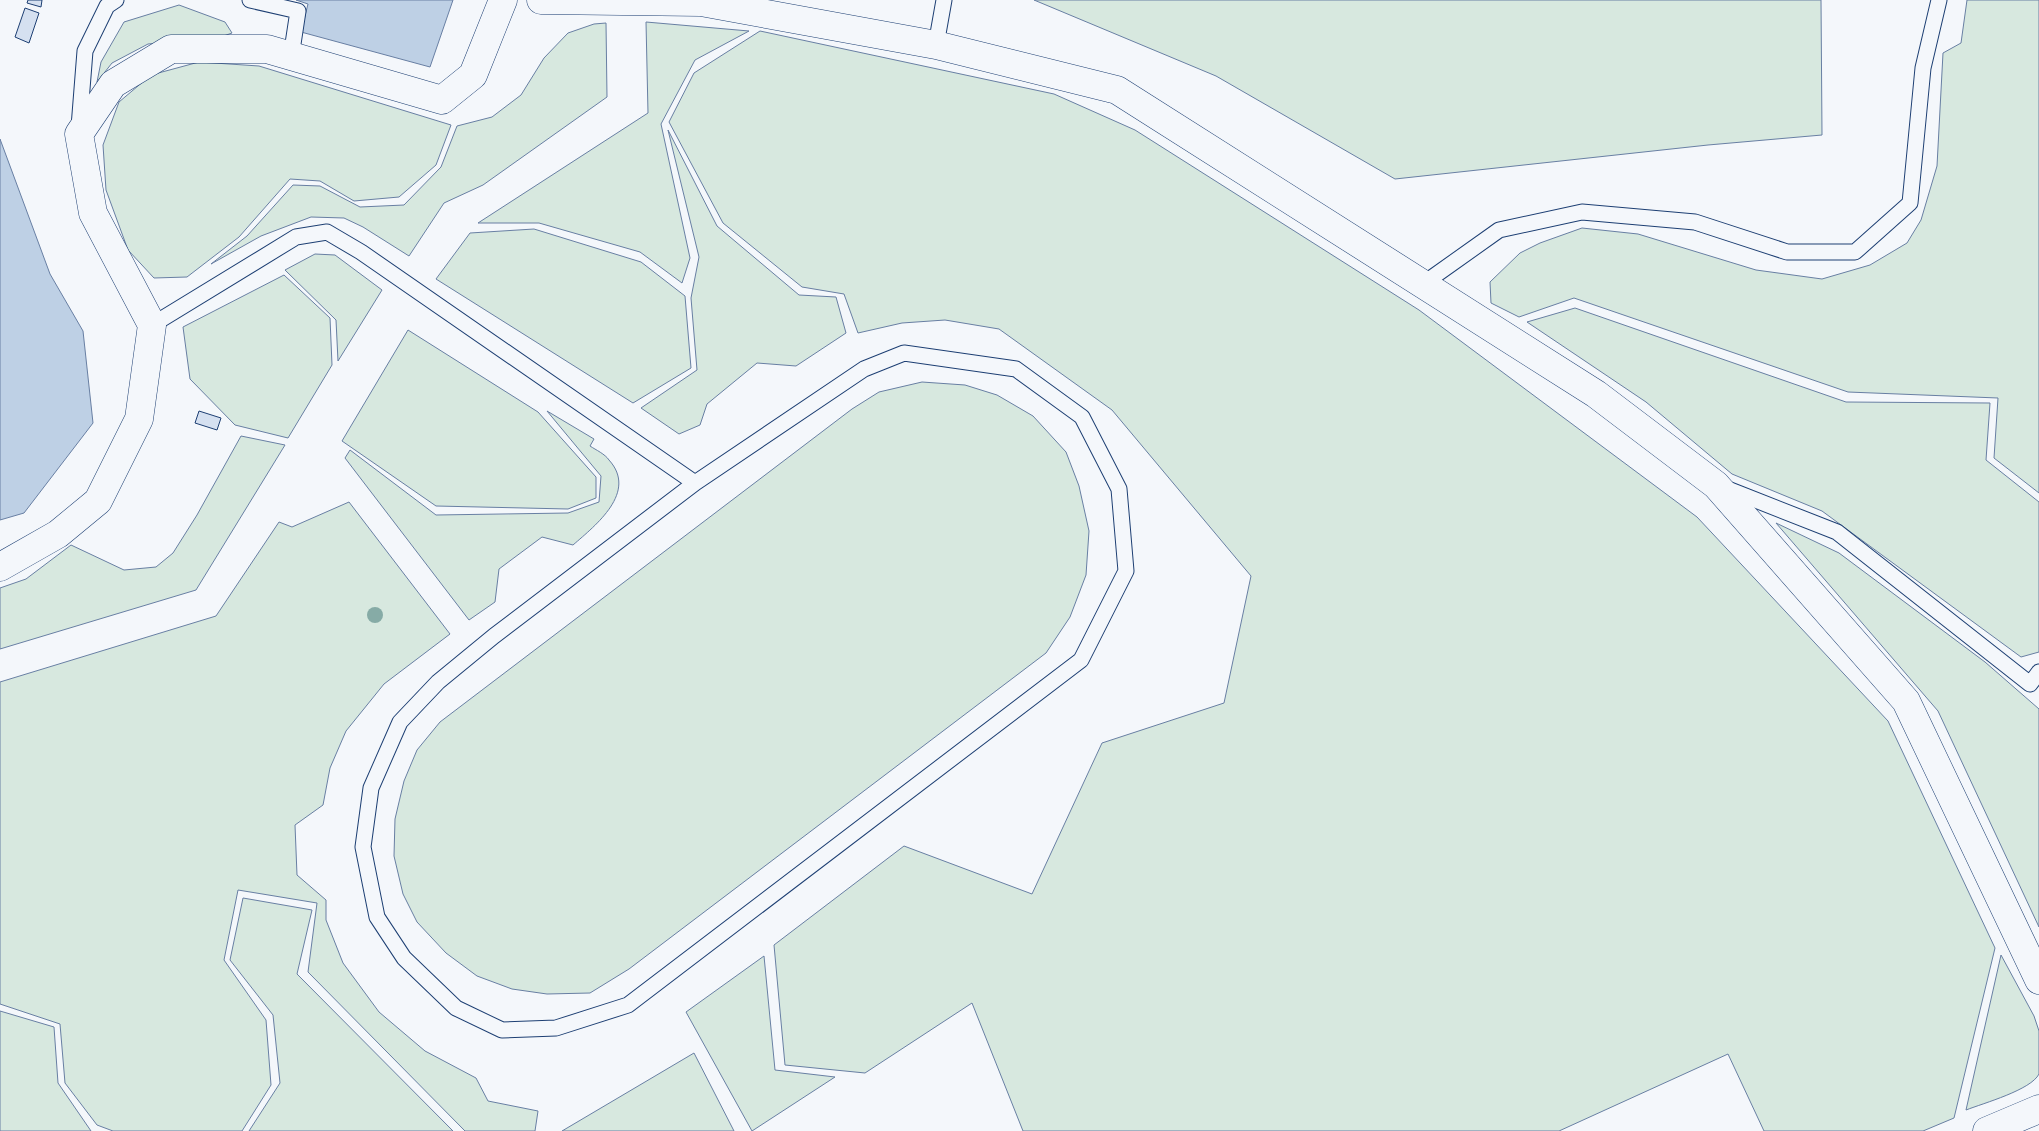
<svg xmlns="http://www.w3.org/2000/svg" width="2039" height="1131" viewBox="0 0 2039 1131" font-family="'Open Sans',sans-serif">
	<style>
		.green { fill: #d7e8df; stroke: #687fa3 }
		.water { fill: #bed0e5; stroke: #687fa3 }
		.building { fill: #d5e0f0; stroke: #1d3f73 }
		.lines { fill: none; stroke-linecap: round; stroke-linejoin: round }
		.service-casing { stroke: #1d3f73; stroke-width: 17 }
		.minor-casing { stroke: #1d3f73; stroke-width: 29 }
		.service { stroke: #f4f7fb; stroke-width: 15 }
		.minor { stroke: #f4f7fb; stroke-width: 28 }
		.tree { fill: #86aba6 }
	</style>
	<rect width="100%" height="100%" fill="#f4f7fb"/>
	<!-- green -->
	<path class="green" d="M1034,0H1821L1822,135L1708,145L1395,179L1216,76Z
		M1967,0H2039V493L1994,458L1998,398L1848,392L1574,298L1519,317L1491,303L1490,282L1520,253L1540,243L1582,228L1638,234L1756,270L1822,279L1870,265L1907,243L1921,220L1937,166L1943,53L1961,43Z
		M179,5L225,22L232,33L218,38L148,44L112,63L97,82L101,62L124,22Z
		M646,22L749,31L695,60L661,124L690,258L682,283L640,252L539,223H478L648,113Z
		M606,23L607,97L483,185L444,203L409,256L363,227L344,218L311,217L261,236L211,264L247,236L293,185L320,186L360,207L404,205L441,167L457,126L492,117L521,95L544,58L568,33L594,24Z
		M760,31L1054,94L1135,130L1419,310L1697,517L1888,721L1995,948L1954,1118L1923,1131H1764L1728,1054L1559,1131H1023L972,1003L865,1073L785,1065L774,945L904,846L1032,894L1102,743L1224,703L1251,576L1112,410L999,329L945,320L902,323L858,333L844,294L802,287L723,223L669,122L694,73Z
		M199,62L259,66L451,125L436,165L399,197L354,201L320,181L290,179L239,237L187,277L154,278L128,250L106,190L103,145L119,102L151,75Z
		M668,130L717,226L799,295L836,297L846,333L796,366L757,363L707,404L700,425L679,434L641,408L697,370L691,298L699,257Z
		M534,229L641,262L685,296L691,368L633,403L436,279L470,233Z
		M315,254L335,255L382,290L338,361L336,320L285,270Z
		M284,275L330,318L332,365L288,438L235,425L190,379L183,327Z
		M1575,308L1846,402L1990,403L1986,460L2039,502V652L2021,657L1822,511L1732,474L1646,402L1527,322Z
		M408,330L538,412L596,477V498L568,509L436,506L342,441Z
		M922,382L965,385L997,395L1033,416L1066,452L1079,486L1089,531L1086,575L1070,617L1046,653L629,969L590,993L547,994L512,989L477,976L446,953L417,922L403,894L394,856L395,819L404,781L417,750L440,722L852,409L879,392Z
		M547,411L594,439L590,446C596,450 605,454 609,460C638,492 596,525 573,545L542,537L499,569L495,602L469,620L345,458L350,450L436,515L568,513L599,502L601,476Z
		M241,436L285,445L196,590L0,649V588L26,579L71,545L124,570L156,567L173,553L197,515Z
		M349,502L450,634L384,684L346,731L330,768L323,805L295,825L297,875L326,900V920L343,963L379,1012L425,1051L476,1078L488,1101L538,1111L535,1131H465L308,972L317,903L238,890L224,960L266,1020L271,1085L242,1131H113L97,1125L65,1083L60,1024L0,1004V682L216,616L279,522L292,527Z
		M1776,523L1839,553L1985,662L2039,709V927L1938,711Z
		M243,898L312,910L297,974L453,1131H249L280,1083L273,1015L230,960Z
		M2001,955L2034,1016L2039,1031V1074C2031,1090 1984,1103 1966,1110Z
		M764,956L775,1070L835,1077L752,1131L686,1012Z
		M0,1011L54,1027L58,1083L91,1131H0Z
		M694,1053L734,1131H562Z"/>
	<!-- water -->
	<path class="water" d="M296,0H453L430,67L301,32L308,4Z
		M0,139L50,274L83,331L93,423L24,513L0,520Z"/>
	<!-- building -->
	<path class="building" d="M28,0H42L41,7L27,3Z
		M25,8L39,13L29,43L15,37Z
		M199,411L221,418L217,430L195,423Z"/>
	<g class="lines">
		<defs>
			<path id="service" d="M250,0L298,11L291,57
				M936,45L944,0
				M79,127L85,51L107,6L116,0
				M1423,284L1499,230L1582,212L1695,222L1787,252H1855L1910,203L1923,68L1939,0
				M152,325L296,237L327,232L361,252L695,483
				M904,353L1016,369L1082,417L1119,489L1126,571L1081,660L628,1005L556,1028L502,1030L456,1008L404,958L377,917L363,847L371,788L400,722L438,682L494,636L695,483L864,369Z
				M1725,488L1837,532L2030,684L2039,672"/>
			<path id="minor" d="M541,0L701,2L936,45L1117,90L1596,394L1716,485L1906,701L2039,980
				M0,567L58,534L98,501L139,419L152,325L93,213L79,134L113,84L171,49H267L442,100L473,75L503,0
				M1987,1131L2039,1109"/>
		</defs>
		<!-- service casing -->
		<use href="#service" class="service-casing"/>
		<!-- minor casing -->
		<use href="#minor" class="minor-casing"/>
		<!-- service -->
		<use href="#service" class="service"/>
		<!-- minor -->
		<use href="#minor" class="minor"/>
	</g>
	<!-- trees -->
	<circle class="tree" cx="375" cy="615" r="8"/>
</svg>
